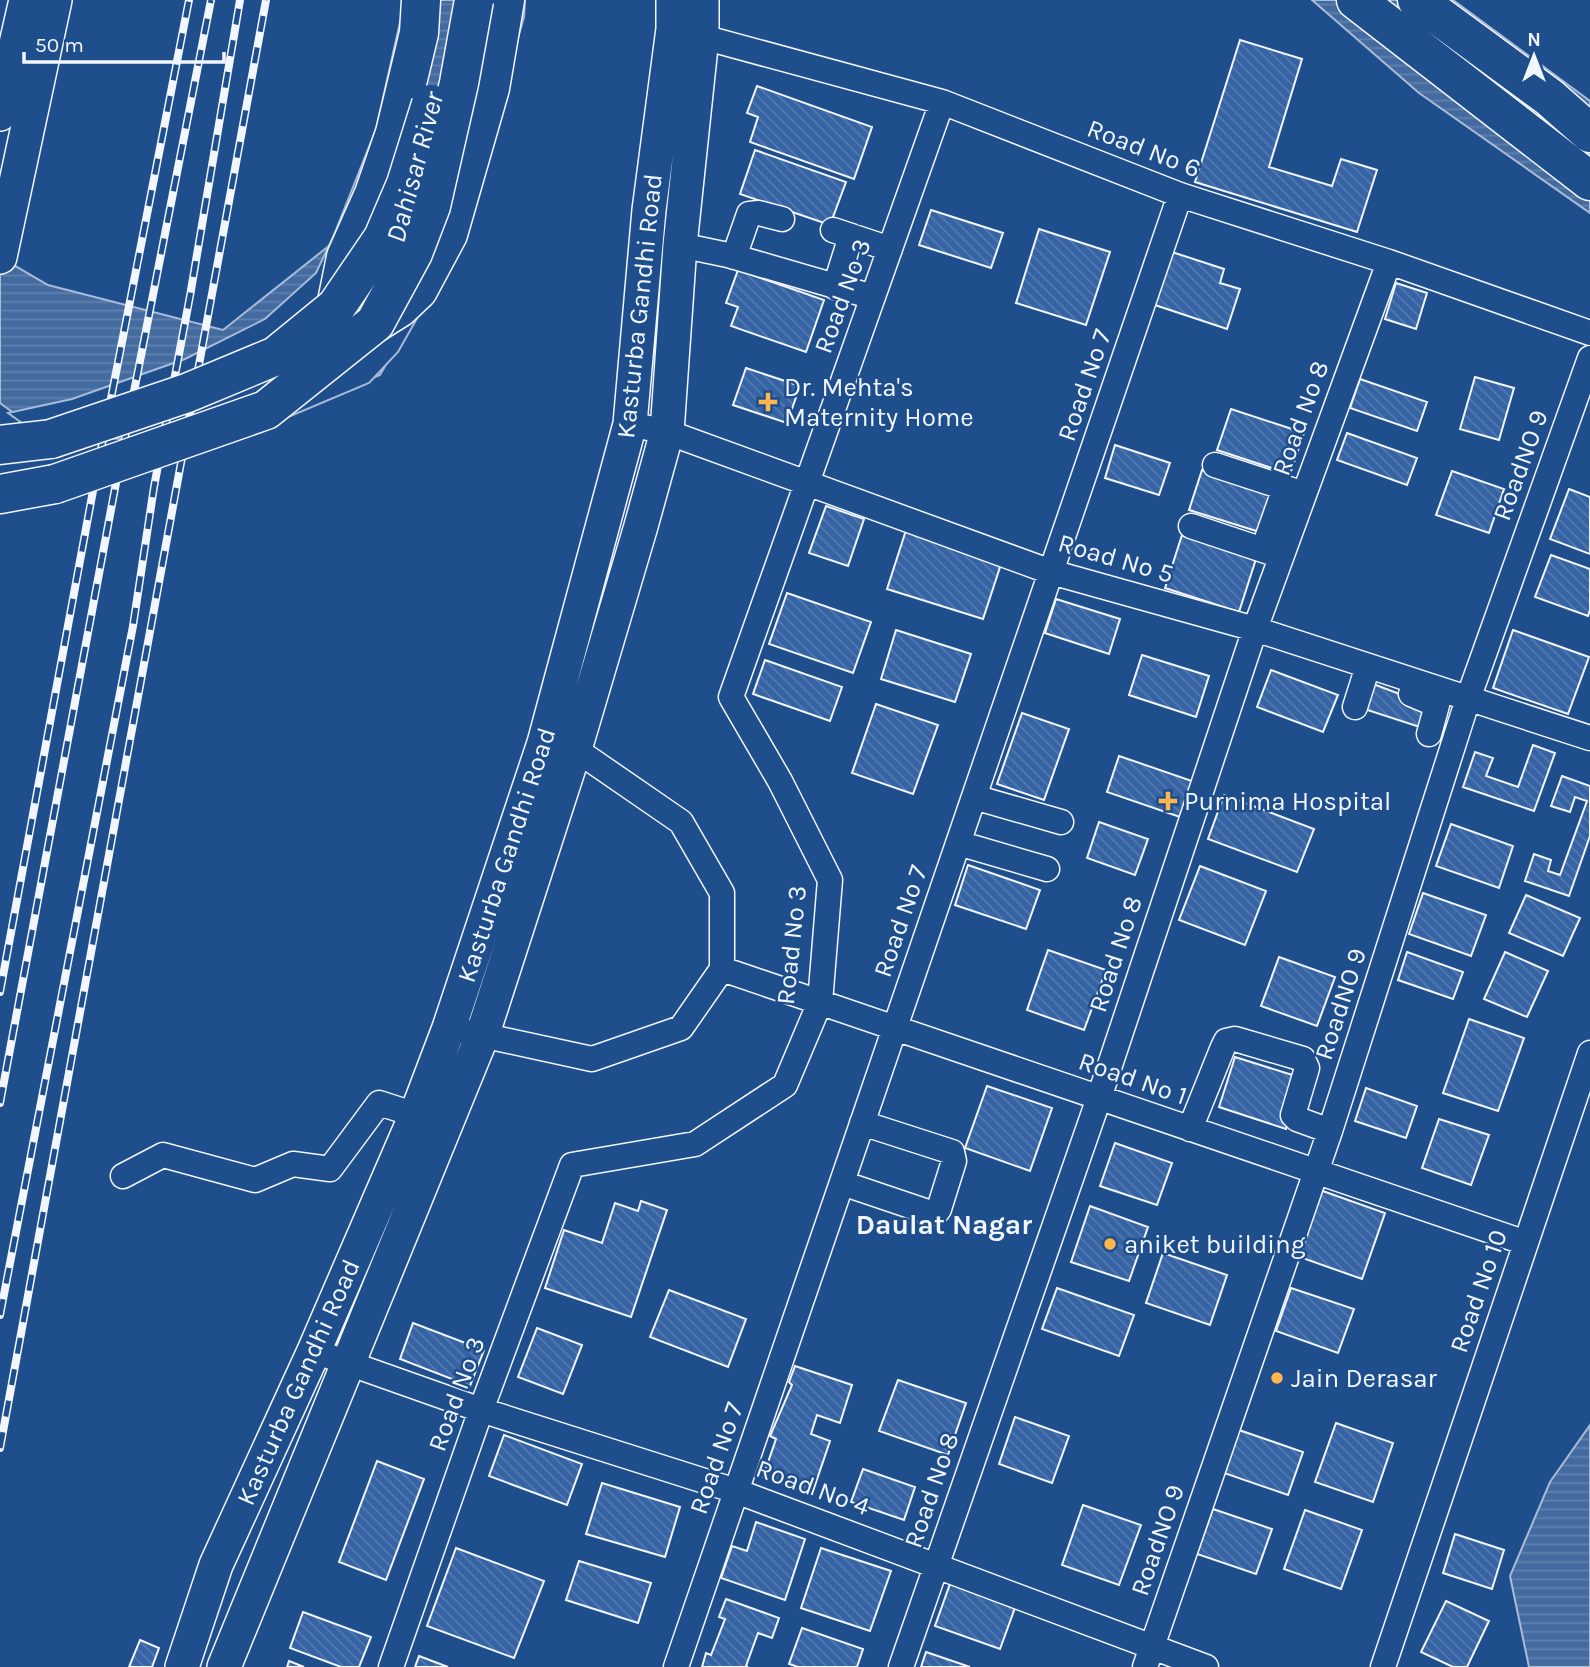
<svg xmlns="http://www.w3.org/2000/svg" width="1590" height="1667" viewBox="0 0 1590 1667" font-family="Karla,sans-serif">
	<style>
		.water { fill: url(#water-rules); stroke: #a8bbd7; stroke-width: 2 }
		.pier { fill: #1f4e8c; stroke: #a8bbd7; stroke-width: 2 }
		.building { fill: url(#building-back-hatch); stroke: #f2f6ff; stroke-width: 2 }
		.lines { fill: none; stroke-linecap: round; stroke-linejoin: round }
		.street-casing { stroke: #f2f6ff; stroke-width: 27 }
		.secondary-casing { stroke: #f2f6ff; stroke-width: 36 }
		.primary-casing { stroke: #f2f6ff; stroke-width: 41 }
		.street { stroke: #1f4e8c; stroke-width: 24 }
		.secondary { stroke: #1f4e8c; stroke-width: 33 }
		.primary { stroke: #1f4e8c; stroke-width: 38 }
		.rail-casing { stroke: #f2f6ff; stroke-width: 8 }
		.rail { stroke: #1f4e8c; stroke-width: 5; stroke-dasharray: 16; stroke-linecap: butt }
		.primary-bridge-casing { stroke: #f2f6ff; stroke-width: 41; stroke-linecap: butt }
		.primary-bridge { stroke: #1f4e8c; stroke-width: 38 }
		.poi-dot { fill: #ffb74d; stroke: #1f4e8c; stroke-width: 2.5 }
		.labels { text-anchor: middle; stroke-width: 5; stroke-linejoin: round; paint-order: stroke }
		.street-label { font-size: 26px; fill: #f2f6ff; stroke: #1f4e8c }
		.poi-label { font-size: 26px; fill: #f2f6ff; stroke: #1f4e8c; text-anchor: start }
		.water-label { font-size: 28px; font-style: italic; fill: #f2f6ff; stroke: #1f4e8c }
		.neighbourhood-label { font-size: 28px; font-weight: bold; fill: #f2f6ff; stroke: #1f4e8c }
	</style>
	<defs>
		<pattern id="water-rules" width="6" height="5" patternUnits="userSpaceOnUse" patternTransform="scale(1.75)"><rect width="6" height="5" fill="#446ba0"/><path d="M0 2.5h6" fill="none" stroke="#5f81ae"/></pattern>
		<pattern id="building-back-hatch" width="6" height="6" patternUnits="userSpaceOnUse" patternTransform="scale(1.75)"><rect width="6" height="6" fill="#3563a3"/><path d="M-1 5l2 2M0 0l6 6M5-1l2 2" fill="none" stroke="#537ab1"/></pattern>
	</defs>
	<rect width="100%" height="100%" fill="#1f4e8c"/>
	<!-- water -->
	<path class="water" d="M405,0H525L524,17L461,236L380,375L209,446L30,425L0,403V257L48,285L223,330L330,245L376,129Z
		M1312,0H1453L1590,101V213L1419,93Z
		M1590,1425V1667H1529L1510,1576L1550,1482Z"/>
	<!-- pier -->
	<path class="pier" d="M351,199L458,246L398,352L369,383L210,450L29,428L8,413L72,399L185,359L265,319L316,273Z"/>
	<!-- building -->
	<path class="building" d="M1240,40L1302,59L1269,167L1332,186L1341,159L1377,170L1357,232L1195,182Z
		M757,86L872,127L854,179L750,142L758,117L747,113Z
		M755,150L846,182L830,225L740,194Z
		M931,210L1003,233L991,268L919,245Z
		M1039,229L1110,252L1086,325L1016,303Z
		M1172,252L1224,269L1220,283L1240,289L1227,329L1155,305Z
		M738,270L824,300L806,352L731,326L738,307L726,303Z
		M1396,283L1427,293L1416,329L1385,319Z
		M746,368L800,386L787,423L733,405Z
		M1475,377L1514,388L1499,440L1460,429Z
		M1360,379L1427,402L1417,431L1350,408Z
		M1231,409L1304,433L1290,474L1217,450Z
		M1347,433L1417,458L1407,485L1337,460Z
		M1115,445L1170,463L1159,495L1105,478Z
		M1202,470L1278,495L1266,534L1189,510Z
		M1452,471L1504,489L1489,533L1436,515Z
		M1569,489L1590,497V554L1550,539Z
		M826,506L864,519L848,566L809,553Z
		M908,524L1004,555L983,619L887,589Z
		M1182,535L1256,559L1239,612L1165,588Z
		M1551,555L1590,569V610L1588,616L1535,597Z
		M787,593L871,622L853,673L769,644Z
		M1056,599L1120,619L1109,654L1045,633Z
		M896,630L971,654L955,702L881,679Z
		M1513,630L1589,657L1568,714L1493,688Z
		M1142,655L1209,676L1196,717L1129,695Z
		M765,660L842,687L830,721L753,694Z
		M1271,670L1338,695L1323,732L1257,707Z
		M1368,682L1434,707L1426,729L1358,707Z
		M876,704L938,725L913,794L852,773Z
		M1022,713L1069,729L1044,800L997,784Z
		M1533,745L1555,753L1534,811L1463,787L1475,752L1493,758L1486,776L1518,787Z
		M1119,756L1192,781L1180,817L1107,792Z
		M1562,776L1590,786V836L1569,896L1525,881L1534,854L1551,860L1548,871L1560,875L1587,801L1575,797L1570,812L1551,806Z
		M1224,795L1314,829L1297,872L1208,839Z
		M1099,822L1148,839L1135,875L1087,858Z
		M1451,824L1513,846L1499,888L1436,866Z
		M968,865L1040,890L1026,929L955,905Z
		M1200,866L1266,891L1245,945L1179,920Z
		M1423,893L1486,915L1471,956L1409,934Z
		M1526,895L1580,918L1563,956L1509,933Z
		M1048,950L1106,970L1084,1030L1027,1010Z
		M1407,952L1463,972L1453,999L1398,980Z
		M1505,952L1548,971L1527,1017L1484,999Z
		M1279,957L1335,977L1317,1026L1261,1006Z
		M1469,1019L1524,1038L1498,1111L1443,1093Z
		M1235,1057L1302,1078L1286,1129L1219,1107Z
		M987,1086L1052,1108L1030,1171L965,1148Z
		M1366,1088L1417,1106L1406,1138L1355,1121Z
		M1439,1119L1489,1135L1471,1185L1422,1168Z
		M1115,1143L1172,1163L1157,1205L1100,1186Z
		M1317,1189L1385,1213L1362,1279L1294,1255Z
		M641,1201L667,1210L631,1317L545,1288L564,1230L602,1243L615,1203L638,1211Z
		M1090,1206L1148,1227L1129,1281L1071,1262Z
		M1163,1253L1227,1275L1210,1325L1146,1303Z
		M1057,1288L1134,1315L1119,1356L1042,1329Z
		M1291,1288L1354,1309L1338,1353L1276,1331Z
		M669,1290L746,1319L728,1367L650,1337Z
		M413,1323L484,1350L470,1386L400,1359Z
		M537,1328L582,1345L563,1394L518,1377Z
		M795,1366L852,1385L840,1423L817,1415L811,1434L830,1441L812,1494L763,1477L776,1439L770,1436L792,1385L789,1382Z
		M898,1380L966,1403L948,1455L879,1431Z
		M1015,1417L1069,1436L1052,1483L999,1464Z
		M1336,1423L1393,1443L1373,1502L1315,1482Z
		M1239,1430L1303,1452L1288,1495L1224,1473Z
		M504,1435L582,1464L567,1505L489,1476Z
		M377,1461L424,1479L386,1580L339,1562Z
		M863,1469L915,1487L904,1520L851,1502Z
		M602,1483L680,1507L665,1557L586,1534Z
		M1083,1505L1141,1525L1119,1585L1062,1565Z
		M1213,1509L1272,1529L1256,1574L1197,1554Z
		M1305,1510L1362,1530L1341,1589L1284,1569Z
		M756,1522L805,1539L785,1600L721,1578L732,1546L747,1551Z
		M1455,1534L1504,1550L1492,1589L1443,1573Z
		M456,1548L544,1581L514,1658L427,1626Z
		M821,1548L891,1571L870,1631L801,1608Z
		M579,1561L651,1583L638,1623L566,1600Z
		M951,1581L1016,1605L1000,1649L935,1626Z
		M726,1599L779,1618L772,1638L758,1633L746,1666L748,1667H702L706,1653L711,1655L725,1619L719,1617Z
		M1446,1601L1489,1621L1467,1667H1453L1421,1652Z
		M303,1612L371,1637L359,1667H341L290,1648Z
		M802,1628L863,1649L857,1667H798L789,1664Z
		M140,1640L159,1648L152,1667H129Z
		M926,1652L970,1667H921Z
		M419,1656L448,1667H415Z
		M289,1661L304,1667H287Z"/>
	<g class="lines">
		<defs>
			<path id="street" d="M688,33L942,102L1180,195L1389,262L1590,333
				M833,230L890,249
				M680,245L728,255L873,297
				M734,257L749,214L759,213L782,219
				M835,287L851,236
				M630,424L667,432L1051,572L1255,629L1590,738
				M1215,465L1304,494
				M1191,526L1281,556
				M1263,550L1285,488
				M1411,694L1437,705L1429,734
				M1355,707L1368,666
				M974,797L1061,822
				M958,843L1047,869
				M722,969L1526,1243
				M449,1028L592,1059L681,1028L722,969V893L681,822L575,749L559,746
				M1190,1129L1223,1047L1226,1041L1235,1039L1303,1059L1307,1068L1293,1115L1297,1119L1330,1131
				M123,1176L163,1155L255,1180L293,1164L330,1169L379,1103L416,1115
				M842,1183L931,1213H936L939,1209L954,1161L952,1152L862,1123
				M314,1351L481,1410L736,1491L1206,1667
				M391,1667L481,1410L572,1165L695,1144L785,1085L820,1002L830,880L780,781L731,697L942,102
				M676,1667L1180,195
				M901,1667L1099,1098L1255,629L1389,262
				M1145,1667L1330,1131L1468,699L1590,358
				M1383,1667L1590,1053"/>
			<path id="secondary" d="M0,114L26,0
				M0,257L55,0
				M182,1667L216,1565L314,1351L416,1115L449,1028L544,743L630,424L649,210L673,29V0
				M224,1667L482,1036L575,749L641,526L667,432L680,245L702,37V0"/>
			<path id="primary" d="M1356,0L1590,181
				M1417,0L1549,97L1590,133
				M336,307L346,257L374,194L395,133L419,33L421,0
				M375,323L399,308L418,290L448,234L490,88L505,0
				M0,445L51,439
				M0,494L55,484"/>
		</defs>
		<!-- street casing -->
		<use href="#street" class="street-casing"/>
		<!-- secondary casing -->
		<use href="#secondary" class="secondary-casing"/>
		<!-- primary casing -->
		<use href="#primary" class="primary-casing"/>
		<!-- street -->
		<use href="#street" class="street"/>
		<!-- secondary -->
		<use href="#secondary" class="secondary"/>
		<!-- primary -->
		<use href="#primary" class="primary"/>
		<defs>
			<path id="rail" d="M0,992L95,480L189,0
				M0,1103L116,483L211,0
				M0,1315L133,626L154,487L190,296L240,0
				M0,1448L266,0"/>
		</defs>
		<!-- rail casing -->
		<use href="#rail" class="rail-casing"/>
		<!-- rail -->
		<use href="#rail" class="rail"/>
		<defs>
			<path id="primary-bridge" d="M51,439L187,393L276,356L336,307L383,238L406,184L431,104
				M55,484L266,410L375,323L413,253L431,206L459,83L474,0"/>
		</defs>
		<!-- primary-bridge casing -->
		<use href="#primary-bridge" class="primary-bridge-casing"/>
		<!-- primary-bridge -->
		<use href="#primary-bridge" class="primary-bridge"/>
	</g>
	<!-- markers -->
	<g class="poi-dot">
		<path d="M764.5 391.5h7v7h7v7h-7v7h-7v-7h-7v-7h7z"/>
		<path d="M1164.5 790.5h7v7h7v7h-7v7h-7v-7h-7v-7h7z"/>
		<circle cx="1110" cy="1244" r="7"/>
		<circle cx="1277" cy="1378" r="7"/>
	</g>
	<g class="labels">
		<!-- street labels -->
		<g class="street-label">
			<text transform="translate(1144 148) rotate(21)" y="9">Road No 6</text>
			<text transform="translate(842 296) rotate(-70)" y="9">Road No 3</text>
			<text transform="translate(639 306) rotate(-84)" y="9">Kasturba Gandhi Road</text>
			<text transform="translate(1084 385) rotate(-71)" y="9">Road No 7</text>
			<text transform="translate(1300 418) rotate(-70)" y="9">Road No 8</text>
			<text transform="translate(1520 465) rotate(-70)" y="9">RoadNO 9</text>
			<text transform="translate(1116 558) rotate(16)" y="9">Road No 5</text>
			<text transform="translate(506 855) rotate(-72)" y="9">Kasturba Gandhi Road</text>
			<text transform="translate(900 921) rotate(-71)" y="9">Road No 7</text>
			<text transform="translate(791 945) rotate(-84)" y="9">Road No 3</text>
			<text transform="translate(1115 954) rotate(-72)" y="9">Road No 8</text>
			<text transform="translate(1340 1004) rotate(-72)" y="9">RoadNO 9</text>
			<text transform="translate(1133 1078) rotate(19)" y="9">Road No 1</text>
			<text transform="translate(1478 1291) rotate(-71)" y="9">Road No 10</text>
			<text transform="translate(298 1382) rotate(-66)" y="9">Kasturba Gandhi Road</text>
			<text transform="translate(456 1394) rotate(-70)" y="9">Road No 3</text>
			<text transform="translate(716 1458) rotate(-71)" y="9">Road No 7</text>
			<text transform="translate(813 1487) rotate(20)" y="9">Road No 4</text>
			<text transform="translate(931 1490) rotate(-71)" y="9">Road No 8</text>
			<text transform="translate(1157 1540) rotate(-71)" y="9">RoadNO 9</text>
		</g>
		<!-- poi labels -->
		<g class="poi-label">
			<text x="784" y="396">Dr. Mehta's<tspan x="784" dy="30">Maternity Home</tspan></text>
			<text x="1184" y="810">Purnima Hospital</text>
			<text x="1124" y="1253">aniket building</text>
			<text x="1291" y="1387">Jain Derasar</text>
		</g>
		<!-- water labels -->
		<g class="water-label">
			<text transform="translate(414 167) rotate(-75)" y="10">Dahisar River</text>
		</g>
		<!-- neighbourhood labels -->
		<g class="neighbourhood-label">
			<text x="944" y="1234">Daulat Nagar</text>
		</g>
	</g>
	<!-- north arrow -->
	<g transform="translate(1534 56)" stroke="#1f4e8c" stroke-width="5" paint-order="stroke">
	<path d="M0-5L12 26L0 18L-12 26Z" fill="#f2f6ff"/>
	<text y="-10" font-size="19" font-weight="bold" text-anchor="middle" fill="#f2f6ff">N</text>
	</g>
	<!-- scale -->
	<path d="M24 52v10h200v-10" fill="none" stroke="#f2f6ff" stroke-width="3.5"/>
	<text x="35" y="52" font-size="21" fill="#f2f6ff" stroke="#1f4e8c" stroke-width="5" paint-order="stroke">50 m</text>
</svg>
